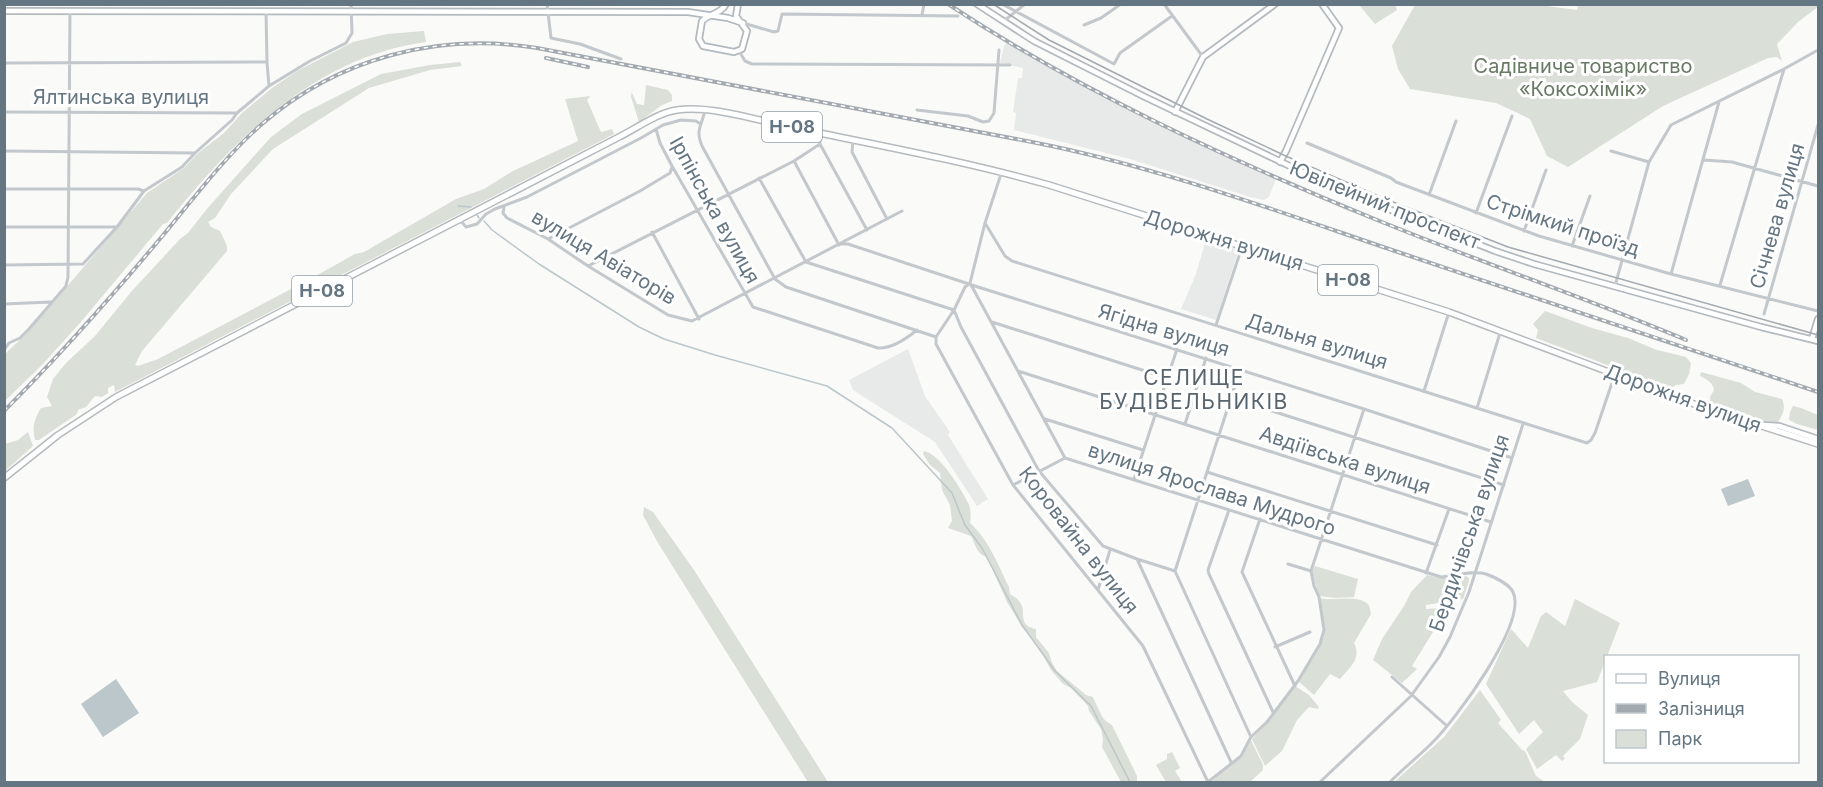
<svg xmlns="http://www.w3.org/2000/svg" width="1823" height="787" viewBox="0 0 1823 787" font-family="Inter,sans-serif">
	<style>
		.built { fill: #e8e9e9 }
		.green { fill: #dadfd7 }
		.water { fill: #bbc7cb }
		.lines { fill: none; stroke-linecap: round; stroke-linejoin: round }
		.stream { stroke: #bbc7cb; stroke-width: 1.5 }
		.secondary-casing { stroke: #b3babf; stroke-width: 8 }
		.primary-casing { stroke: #b5babe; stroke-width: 8 }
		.street { stroke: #c3c8cc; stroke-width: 3 }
		.secondary { stroke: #fff; stroke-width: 4.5 }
		.primary { stroke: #fff; stroke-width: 5 }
		.tram { stroke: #a2aab0; stroke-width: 1.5 }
		.rail-casing { stroke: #a2aab0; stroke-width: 4 }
		.rail { stroke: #fff; stroke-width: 1.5; stroke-dasharray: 4.5; stroke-linecap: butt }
		.labels { text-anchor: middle; stroke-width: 6; stroke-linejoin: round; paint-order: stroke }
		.shield { fill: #fff; stroke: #939fa8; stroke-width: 1.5 }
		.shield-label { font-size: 18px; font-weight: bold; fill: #657683 }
		.park-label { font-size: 20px; fill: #687a64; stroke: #fff }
		.street-label { font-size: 20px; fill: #657683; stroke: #fff }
		.neighbourhood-label { font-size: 21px; letter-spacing: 1.5px; fill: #57646e; stroke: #fff }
	</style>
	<rect width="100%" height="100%" fill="#fafaf8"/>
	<!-- built -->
	<path class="built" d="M1007,43L1045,65L1150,119L1276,179L1269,197L1264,200L1250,197L1130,159L1014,130L1016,113L1013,112L1018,78H1022L1023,68L1000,63L1004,46Z
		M1206,239L1239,249L1216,320L1181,309L1196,274Z
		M908,349L925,396L950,432L948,435L988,499L977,506L935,442L853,390L849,380Z"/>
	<!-- green -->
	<path class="green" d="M1532,4L1577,10L1578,4H1818V7L1798,22L1777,44L1782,61L1777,57L1768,58L1663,106L1568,167L1547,156L1530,119L1496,103L1410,89L1398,69L1392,46L1415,5Z
		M1359,5H1395L1397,10L1375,24Z
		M424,31L426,42C315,57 234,139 167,223L163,224L80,323L43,364L5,401V354L28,332L147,193L184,168L197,154L224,133L242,113L272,88L297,71L353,42L387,34Z
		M460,62L462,66L430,70L369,88L273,149L231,194L215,218L208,222L211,227L220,231L227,246V251L142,351L135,365L138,366L158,359L312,278L355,254L364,252L456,199L484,189L513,171L578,141L565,99L590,96L587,100L601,132L612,129L614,134L115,392L114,385L108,388V393L102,397L95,396L86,407L78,410L77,414L39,440H35C32,426 34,420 41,408L52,406L47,397L53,379L66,363L95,336L131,292L180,239L188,233L206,210L271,137L302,114L381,74L430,65Z
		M633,85L632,93L637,104L644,105L646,85L668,90L672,95V101L662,105L639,122L631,97Z
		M1545,311L1592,328L1628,338L1657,350L1686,357L1691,363L1689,374L1684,384L1676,385L1670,389L1536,338L1538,330L1533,324Z
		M1701,372L1741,383L1755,392L1782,399C1786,408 1783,414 1778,422L1758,421L1710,402V397L1714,390C1713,383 1707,379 1700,376Z
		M1793,406L1801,408L1818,415V430L1797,424L1789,420L1790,412Z
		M28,432L33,446L5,471V444L18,440Z
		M924,451C940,454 962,490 969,505C971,511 971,517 970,523C989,540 998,565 1009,587L1010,594C1012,596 1016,597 1018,600C1029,610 1015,625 1036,629V637L1049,653L1052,663L1057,671L1086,695L1093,697C1094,700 1102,717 1104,719C1106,722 1110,723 1112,725L1137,776V782H1121L1102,747L1103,739L1101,729L1089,711L1088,706L1071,688L1063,684L1051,670L1038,646L1022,627L1007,602L987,557C976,554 976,545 971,536L948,528L952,521L950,505L942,490L940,473L930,465L923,454Z
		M644,507L653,512L694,570L828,782H808L658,543L643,515Z
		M1315,566L1358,579L1354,597L1335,598L1319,596L1312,572Z
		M1427,575L1441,578L1466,576L1469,578V581L1463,599L1426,605V609L1442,608L1444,614L1412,666L1417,669L1402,683L1373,660L1382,639L1404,606L1411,592Z
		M1320,598C1336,602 1356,593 1369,605L1371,614L1354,643C1362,659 1350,667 1340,679L1330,674L1314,695L1299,682L1324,637Z
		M1575,599L1620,623L1597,682L1563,691L1572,702L1588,715L1580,739L1563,756L1565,759L1562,761L1556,755L1537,769L1526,749L1543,732L1534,720L1519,734L1486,684L1511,629L1528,648L1541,616L1546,612L1565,626Z
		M1295,686L1309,695L1319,707L1318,709L1309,707L1297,720L1282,751L1265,766L1252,739L1267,723Z
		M1480,690L1501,720L1498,723L1522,750L1525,751L1536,776L1545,782H1394L1444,737Z
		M1251,740L1263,765V770L1250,782H1212L1222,771L1242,757Z
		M1172,752L1180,768L1175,771L1182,782H1166L1156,765L1167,759V754Z"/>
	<!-- water -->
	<path class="water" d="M1748,479L1755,496L1728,506L1721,489Z
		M116,679L139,713L103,737L81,704Z"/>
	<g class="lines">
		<!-- stream -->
		<path class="stream" d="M458,206L471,207
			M477,215L479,218
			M484,221L492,230L539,264L639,327L664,339L715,355L827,386L892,428L952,493L965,525L982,548L1022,625L1055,671L1091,706L1130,782"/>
		<defs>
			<path id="secondary" d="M726,4C721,14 710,13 702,21L699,39L703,46L734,52L742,49L747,31L736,16L738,4
				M977,4L1034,41L1145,97L1296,169L1386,208L1495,251L1534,264L1761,327L1818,341
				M4,11L688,12L728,18L743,23
				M1175,112L1203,57L1275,4
				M1280,162L1286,151L1339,28L1322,4
				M1812,339L1818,319
				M1763,425L1779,426L1818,439"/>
			<path id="primary" d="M4,478L58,435L116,397L619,137C637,128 657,113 677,110C711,105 756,120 790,127C877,145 964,161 1049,185L1449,312L1702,407L1818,444"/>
		</defs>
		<!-- secondary casing -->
		<use href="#secondary" class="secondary-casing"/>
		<!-- primary casing -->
		<use href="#primary" class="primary-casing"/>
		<!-- street -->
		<path class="street" d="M547,4L551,38L580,44L621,59
			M1002,4L1114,64L1120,53L1172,16
			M1164,4L1203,57
			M266,11L267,62
			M922,15L924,4
			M1004,21L1025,4
			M743,23L774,32L778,31L782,14L958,16
			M1084,25L1101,18L1121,4
			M739,51L745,61L752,64L1010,65
			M4,63L267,62L269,86L310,61L346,43L352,33L351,4
			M705,110C702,126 695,129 702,146L775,279L786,287L936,337V344L1013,485L1143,646L1208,782
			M917,110L968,116L983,122L989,121L994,113L999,50
			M4,112L236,113
			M656,129L660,143L672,166L753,307L878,348C892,349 906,339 917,330
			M819,133L820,144L867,230
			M853,140L852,152L887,219
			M1307,143L1391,178L1396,182L1539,236L1671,274L1818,311
			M4,151L195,153
			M1611,151L1649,162L1615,286
			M1704,160L1732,162L1818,186
			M794,161L839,245
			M1649,162L1671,125L1784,69L1818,50
			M759,178L806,262L954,310L961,327L1039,471L1103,546L1137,559L1231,762
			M4,189H138L144,191
			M1429,195L1456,121
			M504,207L503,213L507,218L548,239L588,266L668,315L692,321L902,211
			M1476,213L1512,116
			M460,220L466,227L477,224L486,214L495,209L527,197L641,138L663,125L681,120L696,121L699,123
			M985,223L1005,256L1012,261L1587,443L1591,440L1595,433L1615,374
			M4,227H117
			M1524,231L1546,170
			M652,232L699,319
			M548,239L640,191L670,173L672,167
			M841,244H848L978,287L1364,409L1512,458
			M1572,246L1590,196
			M4,265L83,264L117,227L144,191L182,167L195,153L232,120L237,113L269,86
			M588,266L794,161L820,144
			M1671,274L1719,102
			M970,283L1065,458L1441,577C1455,576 1473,570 1486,574C1494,577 1509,584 1513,592C1528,623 1455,720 1433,742C1419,756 1404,768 1390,782
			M1720,285L1784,69
			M4,304L50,302
			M1764,314L1818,125
			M992,322L1167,378
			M1216,325L1242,247
			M936,337L954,310L965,287L970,283L985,223L1001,174
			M4,350L9,343L20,338L29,329L66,286L68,277L70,10
			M1240,370L1175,571L1251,737
			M1018,371L1491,522
			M1424,391L1449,312
			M1231,398L1504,485
			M1477,408L1500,333
			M1045,419L1143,450
			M1185,424L1206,358
			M1207,472L1437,545
			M1134,479L1177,349
			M1013,485L1065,458
			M1229,510L1208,570L1209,574L1273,712
			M1260,519L1242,572L1295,686
			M1137,559L1175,571
			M1288,564L1311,571
			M1426,573L1449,509
			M1098,590L1110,550
			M1275,647L1310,632
			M1392,677L1447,726
			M1208,782L1241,756L1251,737L1267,722L1298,681L1320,644L1324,630L1319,597L1314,586L1311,571L1364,409
			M1320,782L1411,696L1439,657L1450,637L1469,592L1523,424"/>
		<!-- secondary -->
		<use href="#secondary" class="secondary"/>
		<!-- primary -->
		<use href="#primary" class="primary"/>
		<!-- tram -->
		<path class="tram" d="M993,4L1049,40L1207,119L1288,157L1388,200L1508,247L1818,335"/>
		<defs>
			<path id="rail" d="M948,4C1083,93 1232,161 1382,222C1483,263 1586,298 1686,340
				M546,58L588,67
				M4,411C57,358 106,303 154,246C189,205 221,160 262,124C338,58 438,32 537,48L1032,142C1159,167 1279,212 1401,253C1540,300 1680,345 1818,392"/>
		</defs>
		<!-- rail casing -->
		<use href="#rail" class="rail-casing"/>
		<!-- rail -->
		<use href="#rail" class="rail"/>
	</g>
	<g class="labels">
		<!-- shield labels -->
		<g class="shield">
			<rect x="762" y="112" width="60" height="30" rx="4.5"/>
			<rect x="1318" y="265" width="60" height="30" rx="4.5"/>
			<rect x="292" y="276" width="60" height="30" rx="4.5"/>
		</g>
		<g class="shield-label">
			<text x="792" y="133">Н-08</text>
			<text x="1348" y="286">Н-08</text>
			<text x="322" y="297">Н-08</text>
		</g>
		<!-- park labels -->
		<g class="park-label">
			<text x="1583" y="73">Садівниче товариство<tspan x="1583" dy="23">«Коксохімік»</tspan></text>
		</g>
		<!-- street labels -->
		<g class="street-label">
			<text x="121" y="104">Ялтинська вулиця</text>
			<text transform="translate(1385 205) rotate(22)" y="7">Ювілейний проспект</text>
			<text transform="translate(715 210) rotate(61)" y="7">Ірпінська вулиця</text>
			<text transform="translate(1777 216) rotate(-74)" y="7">Січнева вулиця</text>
			<text transform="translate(1563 225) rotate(18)" y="7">Стрімкий проїзд</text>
			<text transform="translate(1224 240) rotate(17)" y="7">Дорожня вулиця</text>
			<text transform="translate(604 257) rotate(31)" y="7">вулиця Авіаторів</text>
			<text transform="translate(1164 330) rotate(17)" y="7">Ягідна вулиця</text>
			<text transform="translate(1317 341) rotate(17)" y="7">Дальня вулиця</text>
			<text transform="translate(1683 398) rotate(20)" y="7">Дорожня вулиця</text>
			<text transform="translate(1345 460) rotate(18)" y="7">Авдіївська вулиця</text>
			<text transform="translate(1212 489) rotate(18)" y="7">вулиця Ярослава Мудрого</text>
			<text transform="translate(1469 533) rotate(-71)" y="7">Бердичівська вулиця</text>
			<text transform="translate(1079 540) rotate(52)" y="7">Коровайна вулиця</text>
		</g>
		<!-- neighbourhood labels -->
		<g class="neighbourhood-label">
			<text x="1194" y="385">СЕЛИЩЕ<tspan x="1194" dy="24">БУДІВЕЛЬНИКІВ</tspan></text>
		</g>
	</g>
	<!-- border -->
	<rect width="1823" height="787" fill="none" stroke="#657683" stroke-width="12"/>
	<!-- legend -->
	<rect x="1604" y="655" width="195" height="108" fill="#ffffff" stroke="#c1c8cd" stroke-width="1.5"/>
	<rect x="1616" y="674" width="30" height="9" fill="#ffffff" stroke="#c1c8cd" stroke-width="1.5"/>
	<text x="1658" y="685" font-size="18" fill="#657683">Вулиця</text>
	<rect x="1616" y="704" width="30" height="9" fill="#a2aab0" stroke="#c1c8cd" stroke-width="1.5"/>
	<text x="1658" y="715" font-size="18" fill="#657683">Залізниця</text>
	<rect x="1616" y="730" width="30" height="18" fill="#dadfd7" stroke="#c1c8cd" stroke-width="1.5"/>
	<text x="1658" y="745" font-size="18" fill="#657683">Парк</text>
</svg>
